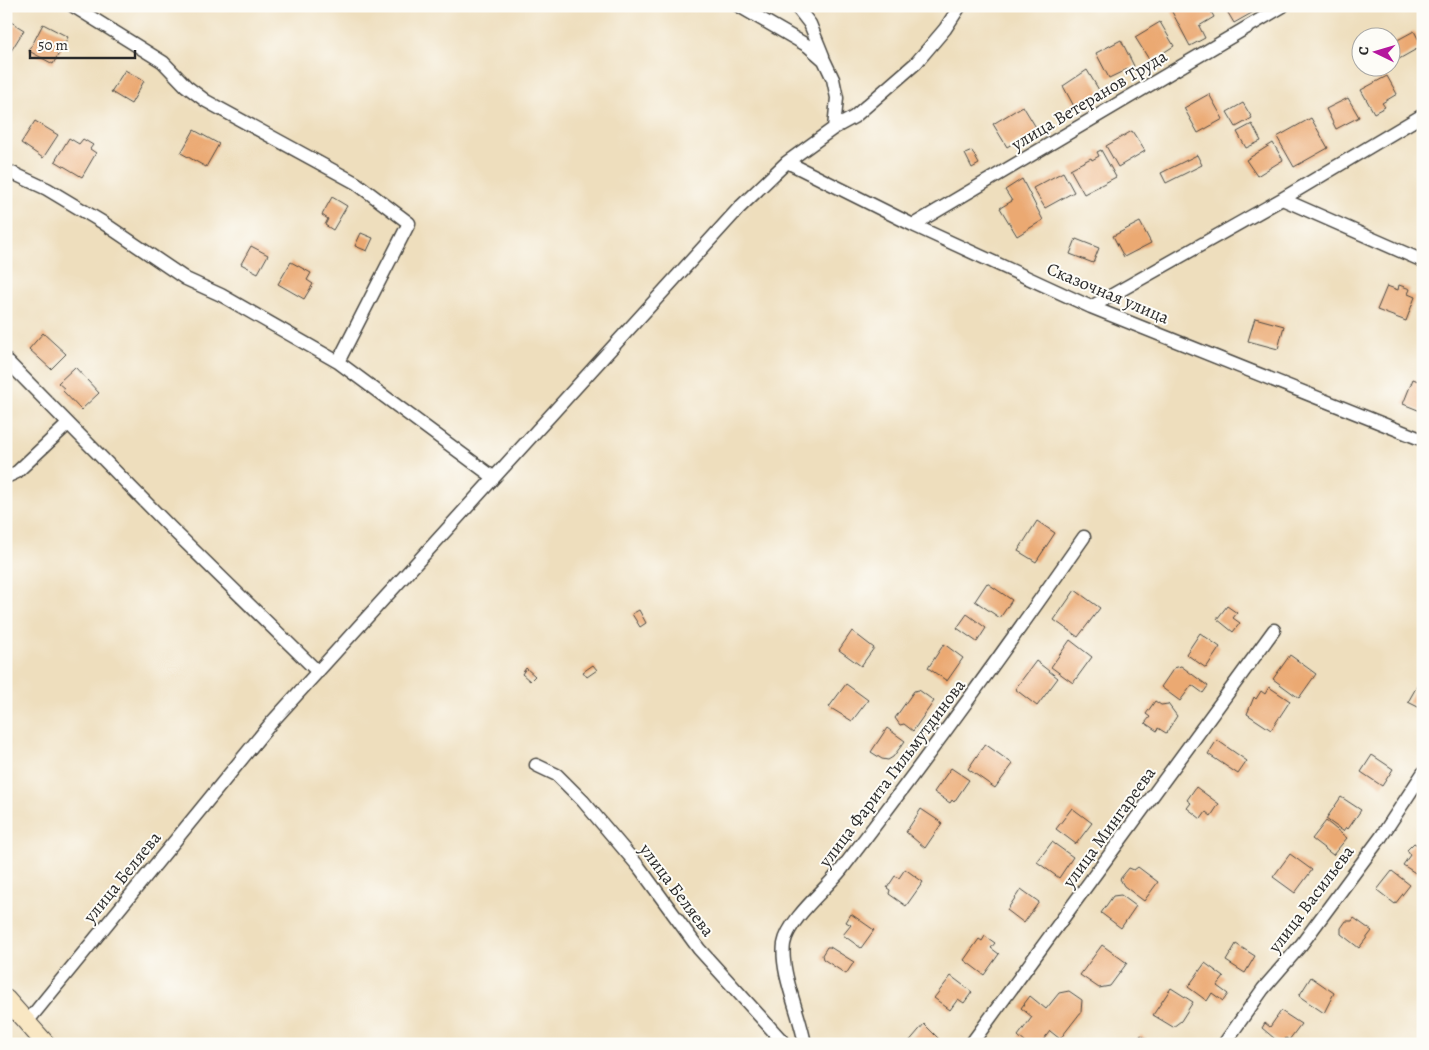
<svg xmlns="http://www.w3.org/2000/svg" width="1429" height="1050" viewBox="0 0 1429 1050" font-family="Alegreya,serif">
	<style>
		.building { fill: #eba972 }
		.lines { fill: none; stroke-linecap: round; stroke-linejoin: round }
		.street-casing { stroke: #484641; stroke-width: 15 }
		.secondary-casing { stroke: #484641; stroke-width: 20 }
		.street { stroke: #fff; stroke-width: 12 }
		.secondary { stroke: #f9e7c3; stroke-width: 18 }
		.labels { text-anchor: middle; stroke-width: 4; stroke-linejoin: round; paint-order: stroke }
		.street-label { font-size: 18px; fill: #2b2b2b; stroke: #fdfcf7 }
	</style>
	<rect width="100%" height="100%" fill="#fdfcf7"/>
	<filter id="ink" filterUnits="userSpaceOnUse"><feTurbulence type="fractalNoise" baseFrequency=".02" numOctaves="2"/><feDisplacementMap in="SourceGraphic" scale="10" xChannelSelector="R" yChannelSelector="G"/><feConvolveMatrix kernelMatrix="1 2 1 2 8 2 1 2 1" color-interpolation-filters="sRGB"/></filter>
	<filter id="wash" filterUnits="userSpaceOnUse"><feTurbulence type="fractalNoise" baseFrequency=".0096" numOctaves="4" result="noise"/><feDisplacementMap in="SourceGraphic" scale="20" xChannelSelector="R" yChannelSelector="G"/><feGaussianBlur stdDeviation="1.12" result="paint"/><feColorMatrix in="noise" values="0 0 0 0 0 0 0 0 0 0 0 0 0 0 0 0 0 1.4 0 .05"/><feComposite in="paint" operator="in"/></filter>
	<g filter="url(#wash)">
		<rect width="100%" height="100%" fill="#eedebd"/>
		<g id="blocks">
			<!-- building -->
			<path class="building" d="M1179,6H1185L1186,9L1191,6H1208L1214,17L1199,26L1205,38L1190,46L1171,10Z
				M1224,6H1255L1257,10L1234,23Z
				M6,19L24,30L6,59Z
				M1160,22L1174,46L1150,61L1135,37Z
				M43,24L68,37L53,64L29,51Z
				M1414,31L1422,46L1392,63V43Z
				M1121,40L1134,66L1109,78L1096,53Z
				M125,70L144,81L131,104L111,92Z
				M1087,70L1102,95L1076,110L1063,86Z
				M1387,76L1397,94L1382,103L1385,107L1374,113L1361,90Z
				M1209,94L1223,119L1198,133L1184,108Z
				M1348,98L1359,117L1336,129L1326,109Z
				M1243,103L1252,118L1236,127L1227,112Z
				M1023,106L1040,134L1023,144L1020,139L1007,147L993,124Z
				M1311,118L1328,148L1294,167L1277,137Z
				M35,121L58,135L43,158L21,143Z
				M1252,124L1261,141L1246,148L1237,132Z
				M194,130L219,144L206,167L181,153Z
				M1132,131L1145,151L1118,167L1106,146Z
				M69,138L79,144L83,139L93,145L90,149L96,153L82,177L55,161Z
				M1273,143L1283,160L1257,176L1246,160Z
				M1101,150L1116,177L1084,194L1070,169L1091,158L1092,160L1099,156L1097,152Z
				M972,151L979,164L972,168L965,154Z
				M1197,155L1202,165L1166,183L1161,173Z
				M1063,172L1074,192L1045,208L1033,188Z
				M1022,179L1043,220L1017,236L1000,208L1012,201L1005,190Z
				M332,197L347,206L333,230L325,225L328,219L322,215Z
				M1140,222L1151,243L1124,257L1113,236Z
				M361,233L373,238L367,251L355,246Z
				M1076,239L1099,248L1093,263L1070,254Z
				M251,246L268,255L258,273L241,264Z
				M291,262L311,273L307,280L313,284L304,299L278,284Z
				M1399,285L1410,289L1408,294L1415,297L1406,321L1377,310L1387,286L1398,290Z
				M1255,318L1284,326L1278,349L1248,341Z
				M43,333L66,354L51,369L29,349Z
				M75,367L99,393L81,410L63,391L65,389L58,383Z
				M1413,379L1423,383V412L1403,404Z
				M1037,521L1055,533L1036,562L1018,551Z
				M987,583L1012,600L1000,618L975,601Z
				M1075,590L1100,608L1078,637L1054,620Z
				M1227,606L1237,613L1233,618L1240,623L1233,632L1217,619Z
				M639,610L646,623L640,627L632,614Z
				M967,614L986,628L977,642L957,628Z
				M852,631L874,648L861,666L839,650Z
				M1200,633L1220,647L1206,668L1186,654Z
				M1070,640L1092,657L1073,683L1051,667Z
				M944,644L963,658L947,681L928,668Z
				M1290,655L1316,674L1299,698L1273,679Z
				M1036,661L1058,678L1037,706L1015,689Z
				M593,665L597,670L587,677L583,672Z
				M1181,666L1208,686L1203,693L1192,685L1180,701L1161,687L1174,668Z
				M526,668L535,676L530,681L522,674Z
				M1421,679L1423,680L1422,709L1408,702Z
				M846,684L868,700L852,721L829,707Z
				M1269,687L1290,701L1271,730L1247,714L1254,697L1256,699L1261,691L1265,694Z
				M919,690L934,701L913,731L904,724L900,725L895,718L914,691Z
				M1155,701L1161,705L1168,704L1177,716L1166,733L1158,728L1157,731L1145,723L1150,717L1146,714Z
				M887,728L905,741L893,757L888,760L882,759L871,752Z
				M1217,740L1247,761L1238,774L1208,754Z
				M985,744L1013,764L995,788L968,769Z
				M1372,755L1393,769L1382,786L1361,772Z
				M951,768L969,780L954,802L952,800L950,803L934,792Z
				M1196,787L1219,804L1211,816L1206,812L1201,819L1187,808L1191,803L1187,800Z
				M1341,797L1361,810L1348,829L1346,827L1343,831L1326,819Z
				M1072,808L1092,823L1076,844L1056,829Z
				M921,809L942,823L925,848L906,832Z
				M1326,821L1347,838L1333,855L1312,839Z
				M1052,842L1073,857L1059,878L1037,862Z
				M1414,843L1423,848V878L1403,865L1410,855L1407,850Z
				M1290,854L1312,870L1295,893L1273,877Z
				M1138,867L1158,882L1144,901L1124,886L1120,879L1129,868L1134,870Z
				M905,869L923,882L906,906L889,894L890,890L887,888L895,876L899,878Z
				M1392,871L1410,885L1395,904L1377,890Z
				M1021,889L1039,902L1024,923L1007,910Z
				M1121,895L1136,906L1121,928L1101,913L1113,896Z
				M851,914L874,930L861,948L843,935L851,925L846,922Z
				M1354,918L1372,931L1359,948L1341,934V928L1346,921H1352Z
				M985,936L995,943L991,948L999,954L984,975L964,960L979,939L982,941Z
				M1236,944L1255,956L1245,973L1226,961Z
				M1102,945L1127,963L1110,986L1099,988L1080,975Z
				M827,947H830L854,962L846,974L823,959L822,955Z
				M1205,963L1224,977L1217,986L1228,994L1223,1001L1212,993L1207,1001L1188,987Z
				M951,976L972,992L964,1003L958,999L950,1010L934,998Z
				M1311,977L1334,993L1324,1013L1299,996Z
				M1171,988L1193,1002L1181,1021L1173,1027L1153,1015Z
				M1069,991L1082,1000L1081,1012L1060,1039L1050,1031L1040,1044H1027L1018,1036L1032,1017L1021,1008L1030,996L1046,1009L1059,993Z
				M1281,1011L1301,1024L1289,1040L1286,1038L1281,1044L1262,1028L1265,1023L1270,1027Z
				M924,1024L941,1041L938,1044H907Z
				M1141,1035L1153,1044H1139L1136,1041Z"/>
		</g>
	</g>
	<g filter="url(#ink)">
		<use href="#blocks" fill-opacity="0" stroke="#484641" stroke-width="1"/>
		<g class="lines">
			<defs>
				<path id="street" d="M73,6L163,62L186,86L206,101L356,183L409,223L338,362
					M739,6L808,46L824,60L833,79L837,98L834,128
					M796,6L810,24L823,56
					M787,162L913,225L1091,307L1423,440
					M6,170L47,189L102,222L186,279L221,295L338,362L493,477
					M1282,199L1423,261
					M913,225L1283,6
					M1091,307L1282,199L1423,115
					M6,360L171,528L318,672
					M6,477L17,472L68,424
					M536,765L557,775L583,801L639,867L699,949L785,1044
					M27,1022L272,722L739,208L787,162L834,128L854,117L916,63L945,29L960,6
					M805,1044C800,1014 780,973 784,944C788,920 825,890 841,870C925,761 1005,650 1084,537
					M971,1044L1274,630
					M1224,1044L1263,989L1301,945L1381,837L1423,773"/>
				<path id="secondary" d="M6,999L46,1044"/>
			</defs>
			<!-- street casing -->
			<use href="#street" class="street-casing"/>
			<!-- secondary casing -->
			<use href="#secondary" class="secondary-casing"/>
			<!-- street -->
			<use href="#street" class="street"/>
			<!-- secondary -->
			<use href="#secondary" class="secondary"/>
		</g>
	</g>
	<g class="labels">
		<!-- street labels -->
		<g class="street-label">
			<text transform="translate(1089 100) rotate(-31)" y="6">улица Ветеранов Труда</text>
			<text transform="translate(1108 293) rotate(23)" y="6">Сказочная улица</text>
			<text transform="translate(892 773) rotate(-53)" y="6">улица Фарита Гильмутдинова</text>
			<text transform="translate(1109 827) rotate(-54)" y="6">улица Мингареева</text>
			<text transform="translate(122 877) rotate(-51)" y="6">улица Беляева</text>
			<text transform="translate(677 890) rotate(53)" y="6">улица Беляева</text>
			<text transform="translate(1311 899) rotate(-53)" y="6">улица Васильева</text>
		</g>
	</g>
	<!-- margin -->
	<rect width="1429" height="1050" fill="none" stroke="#fdfcf7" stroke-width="25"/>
	<!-- north arrow -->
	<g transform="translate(1376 52) rotate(275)"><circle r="24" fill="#fdfcf7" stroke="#a9a8a5"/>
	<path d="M0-4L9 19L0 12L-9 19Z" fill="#b5179e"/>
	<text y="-8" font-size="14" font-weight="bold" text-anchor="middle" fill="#2b2b2b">С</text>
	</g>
	<!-- scale -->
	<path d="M30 50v8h105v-8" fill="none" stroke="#2b2b2b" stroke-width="2.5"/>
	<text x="38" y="50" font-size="15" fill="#2b2b2b" stroke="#fdfcf7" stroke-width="4" paint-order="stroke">50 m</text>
</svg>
